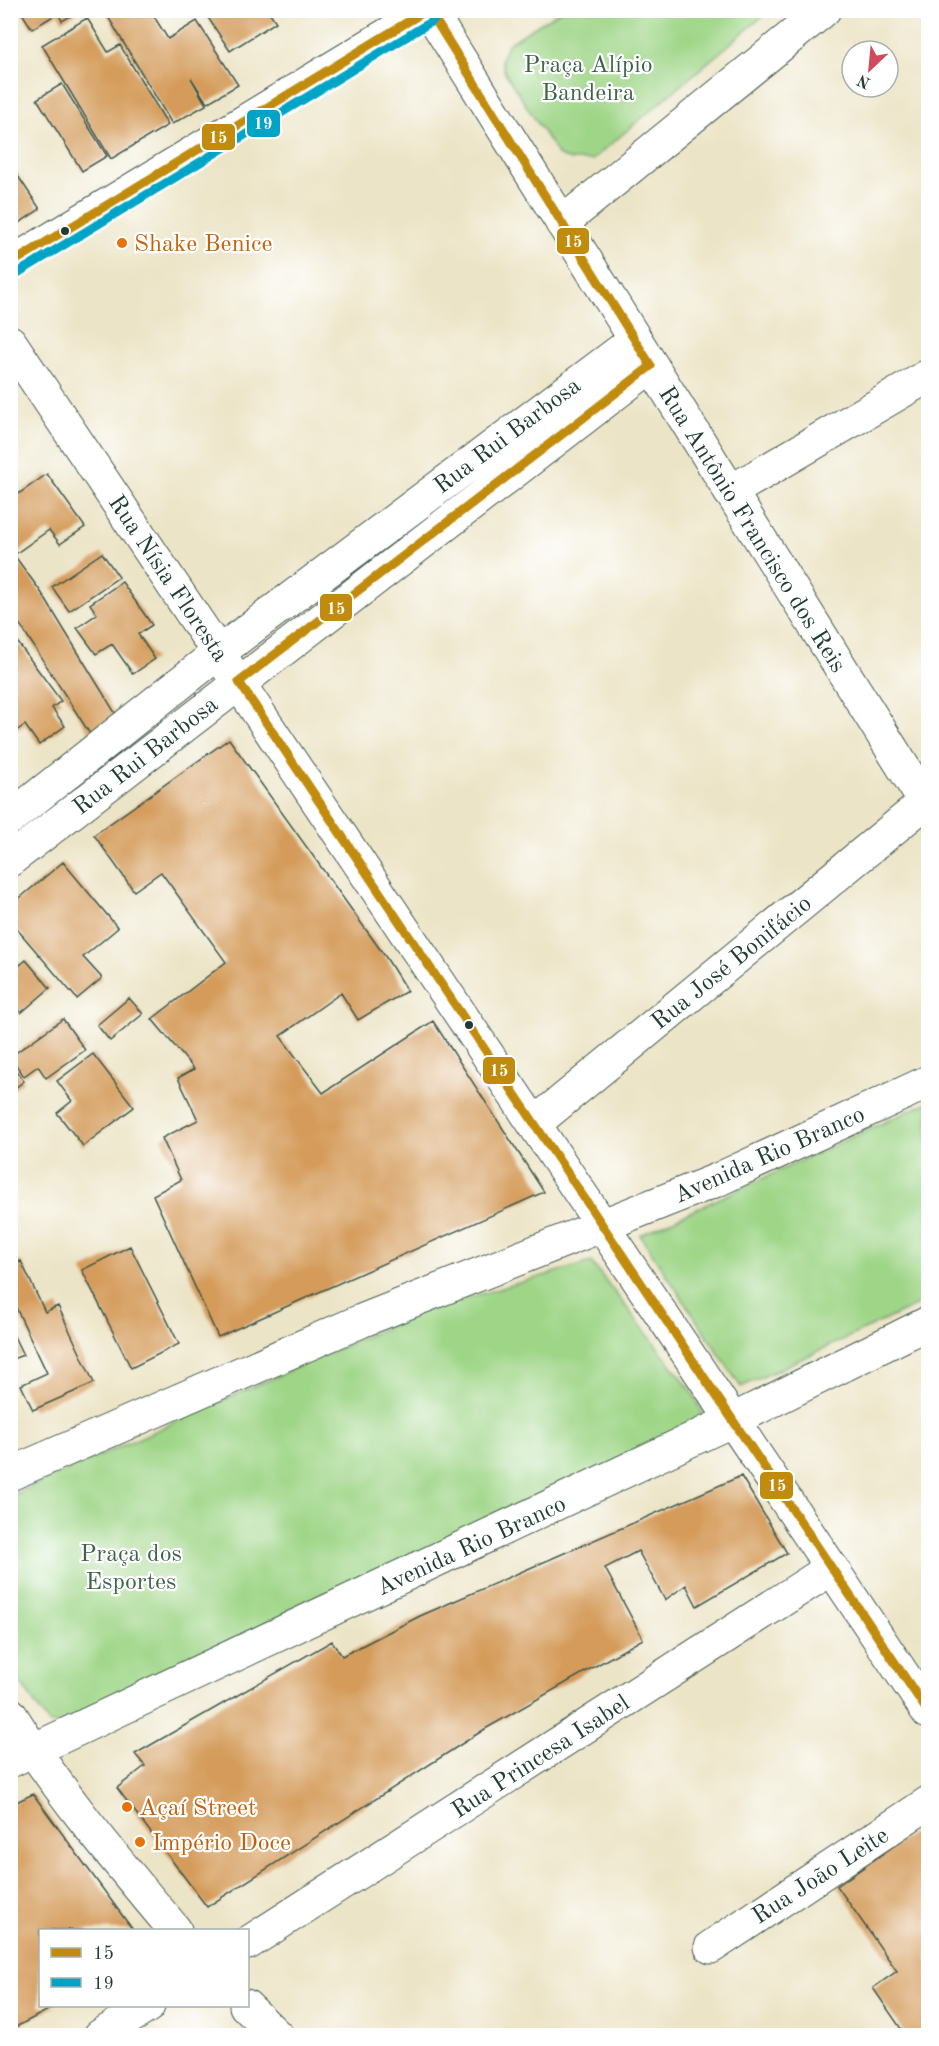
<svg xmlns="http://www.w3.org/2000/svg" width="939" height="2046" viewBox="0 0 939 2046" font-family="'Old Standard TT',serif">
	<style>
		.green { fill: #9fd587; stroke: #5f895e; stroke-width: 1.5 }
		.building { fill: #d49b5a }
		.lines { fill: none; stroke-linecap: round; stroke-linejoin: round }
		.minor-casing { stroke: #3e564a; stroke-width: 35 }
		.secondary-casing { stroke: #3e564a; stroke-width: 35 }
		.minor { stroke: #fff; stroke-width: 33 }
		.secondary { stroke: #fff; stroke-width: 33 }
		.bus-1-casing { stroke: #fff; stroke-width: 14 }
		.bus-2-casing { stroke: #fff; stroke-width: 14 }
		.bus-1 { stroke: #c18c0d; stroke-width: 9 }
		.bus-2 { stroke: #02a4c6; stroke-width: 9 }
		.bus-dot { fill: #1f3d34; stroke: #fff; stroke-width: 2 }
		.food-dot { fill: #e8710a; stroke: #fff; stroke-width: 2 }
		.labels { text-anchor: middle; stroke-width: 4.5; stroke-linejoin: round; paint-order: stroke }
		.park-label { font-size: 24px; fill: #3f6349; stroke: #fff }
		.food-label { font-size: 24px; fill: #c56008; stroke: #fff; text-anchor: start }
		.street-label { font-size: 24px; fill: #1f3d34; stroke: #fff }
		.line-badge { stroke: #fff; stroke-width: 2 }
		.badge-label { font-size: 16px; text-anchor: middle; font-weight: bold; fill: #fff }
	</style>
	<rect width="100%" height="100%" fill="#fff"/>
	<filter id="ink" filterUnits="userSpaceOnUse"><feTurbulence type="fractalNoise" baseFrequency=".0167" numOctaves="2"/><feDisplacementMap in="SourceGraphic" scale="12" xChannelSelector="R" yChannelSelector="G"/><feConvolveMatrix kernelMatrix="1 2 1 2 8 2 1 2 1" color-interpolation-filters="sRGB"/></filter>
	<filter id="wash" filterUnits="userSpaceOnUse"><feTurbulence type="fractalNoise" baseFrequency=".008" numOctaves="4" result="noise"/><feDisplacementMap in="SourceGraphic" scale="24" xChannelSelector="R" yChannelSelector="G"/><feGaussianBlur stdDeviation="1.35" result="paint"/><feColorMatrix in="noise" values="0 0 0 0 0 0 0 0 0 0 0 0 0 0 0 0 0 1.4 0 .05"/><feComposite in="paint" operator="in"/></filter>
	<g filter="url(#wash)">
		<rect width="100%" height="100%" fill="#ece4c6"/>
		<!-- green -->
		<path class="green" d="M560,11V10L769,11L592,160H571L559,156L505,73L501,59L508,44Z
			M928,1102V1300L741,1387L640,1235Z
			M591,1262L691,1390L702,1412L696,1426L65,1724H49L11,1669L10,1496L422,1311Z"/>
		<g id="blocks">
			<!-- building -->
			<path class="building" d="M20,10H81L62,21L58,13L32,29Z
				M104,10H150L168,39L197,21L238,85L207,103L191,78L206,105L172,124Z
				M203,10H268L276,22L230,51Z
				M87,18L108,52L120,45L168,125L111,159L42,45Z
				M62,84L107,156L82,171L37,99Z
				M10,164L40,209L10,229Z
				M47,474L85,527L60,544L49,530L14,555L41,592L117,716L90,734L10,609V500Z
				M102,553L119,577L69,611L52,587Z
				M122,582L152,625L138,634L155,659L133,674L112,644L96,654L77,628L97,614L90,604Z
				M10,632L61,701L52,708L65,726L39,745L25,725L10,735Z
				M229,739L387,959L407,991L358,1020L341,993L280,1036L323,1093L433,1021L544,1192L218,1337L153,1195L181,1180L162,1138L198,1120L178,1078L194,1069L152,1019L226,962L161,872L134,891L94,835Z
				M63,862L118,928L83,957L102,978L77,999L10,921V906Z
				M10,954L20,965L26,960L50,988L21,1013L15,1006L10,1010Z
				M129,998L143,1014L110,1041L97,1025Z
				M63,1019L85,1050L46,1078L38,1066L24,1076L10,1057Z
				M93,1054L134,1107L83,1146L57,1113L72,1101L57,1081Z
				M10,1063L24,1081L10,1092Z
				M130,1246L179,1344L131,1368L82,1270Z
				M21,1261L45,1312L58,1306L94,1383L33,1410L21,1385L47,1373L10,1295V1266Z
				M10,1328L23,1355L10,1360Z
				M741,1476L787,1553L697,1606L686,1585L665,1600L638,1551L605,1568L643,1639L485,1729L207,1907L117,1788L145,1766L135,1754L332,1641L342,1656L420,1616Z
				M33,1794L133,1930H40V2006H56L10,2030V1805Z
				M928,1822V2036H906L873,1988L897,1971L837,1886Z"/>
		</g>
	</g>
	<g filter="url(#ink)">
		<use href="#blocks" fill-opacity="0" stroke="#3e564a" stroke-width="1.5"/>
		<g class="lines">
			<defs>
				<path id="minor" d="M429,10L925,802
					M562,223L824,10
					M10,342L928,1712
					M730,492L928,376
					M10,818L218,653L635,340
					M10,860L651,366
					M534,1124L928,800
					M10,1714C58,1792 117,1861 175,1930
					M248,1943L832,1568
					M711,1947L928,1803
					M246,2006L277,2036
					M100,2036L148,2006"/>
				<path id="secondary" d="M10,264L428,10
					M10,1474L361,1321L717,1180L928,1082
					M10,1761L733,1420L928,1323"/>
			</defs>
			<!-- minor casing -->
			<use href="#minor" class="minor-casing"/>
			<!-- secondary casing -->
			<use href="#secondary" class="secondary-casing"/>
			<!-- minor -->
			<use href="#minor" class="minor"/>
			<!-- secondary -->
			<use href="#secondary" class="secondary"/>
			<defs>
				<path id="bus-1" d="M429,10L651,366L239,682L928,1712
					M10,264L427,10"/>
				<path id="bus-2" d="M16,274L434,20"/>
			</defs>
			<!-- bus-1 casing -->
			<use href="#bus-1" class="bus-1-casing"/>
			<!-- bus-2 casing -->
			<use href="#bus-2" class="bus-2-casing"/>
			<!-- bus-1 -->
			<use href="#bus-1" class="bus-1"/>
			<!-- bus-2 -->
			<use href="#bus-2" class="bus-2"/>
		</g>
	</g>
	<!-- markers -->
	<g class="bus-dot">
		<circle cx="65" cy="231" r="5"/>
		<circle cx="469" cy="1025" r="5"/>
	</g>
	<g class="food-dot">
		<circle cx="122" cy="243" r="6"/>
		<circle cx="127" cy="1807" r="6"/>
		<circle cx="140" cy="1842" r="6"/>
	</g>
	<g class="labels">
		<!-- park labels -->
		<g class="park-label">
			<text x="588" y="72">Praça Alípio<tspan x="588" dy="28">Bandeira</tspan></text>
			<text x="131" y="1561">Praça dos<tspan x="131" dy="28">Esportes</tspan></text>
		</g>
		<!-- food labels -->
		<g class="food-label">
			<text x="134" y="251">Shake Benice</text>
			<text x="139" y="1815">Açaí Street</text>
			<text x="152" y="1850">Império Doce</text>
		</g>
		<!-- street labels -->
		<g class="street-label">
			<text transform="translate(507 435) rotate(-37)" y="8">Rua Rui Barbosa</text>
			<text transform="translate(753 529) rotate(58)" y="8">Rua Antônio Francisco dos Reis</text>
			<text transform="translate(169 578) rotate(56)" y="8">Rua Nísia Floresta</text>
			<text transform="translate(145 755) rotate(-38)" y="8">Rua Rui Barbosa</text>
			<text transform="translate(731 962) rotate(-39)" y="8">Rua José Bonifácio</text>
			<text transform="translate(769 1154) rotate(-24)" y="8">Avenida Rio Branco</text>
			<text transform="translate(471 1545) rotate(-25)" y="8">Avenida Rio Branco</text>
			<text transform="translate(540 1756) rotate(-33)" y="8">Rua Princesa Isabel</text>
			<text transform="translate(820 1875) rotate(-33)" y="8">Rua João Leite</text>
		</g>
	</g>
	<g class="line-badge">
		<rect x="246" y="109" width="35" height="29" rx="6" fill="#02a4c6"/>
		<rect x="201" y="123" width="35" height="28" rx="6" fill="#c18c0d"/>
		<rect x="556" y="227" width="34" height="28" rx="6" fill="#c18c0d"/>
		<rect x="319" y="593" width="34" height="29" rx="6" fill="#c18c0d"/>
		<rect x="482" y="1056" width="34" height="29" rx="6" fill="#c18c0d"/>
		<rect x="759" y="1471" width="35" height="29" rx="6" fill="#c18c0d"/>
	</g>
	<g class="badge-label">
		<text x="263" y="129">19</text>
		<text x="218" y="143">15</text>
		<text x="573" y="247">15</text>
		<text x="336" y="614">15</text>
		<text x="499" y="1076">15</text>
		<text x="777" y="1491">15</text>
	</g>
	<!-- margin -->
	<rect width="939" height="2046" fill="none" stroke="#fff" stroke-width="36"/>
	<!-- legend -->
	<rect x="39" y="1929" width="210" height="78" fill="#ffffff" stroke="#a5b1ae" stroke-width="1.5"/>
	<rect x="51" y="1948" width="30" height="9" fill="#c18c0d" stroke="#a5b1ae" stroke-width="1.5"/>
	<text x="93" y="1959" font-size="18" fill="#1f3d34">15</text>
	<rect x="51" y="1978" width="30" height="9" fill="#02a4c6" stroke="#a5b1ae" stroke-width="1.5"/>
	<text x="93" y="1989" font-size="18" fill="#1f3d34">19</text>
	<!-- north arrow -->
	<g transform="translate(870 69) rotate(206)"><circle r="28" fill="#ffffff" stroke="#a5b1ae" stroke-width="1.5"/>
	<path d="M0-4.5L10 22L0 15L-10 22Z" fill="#d1495b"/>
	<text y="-9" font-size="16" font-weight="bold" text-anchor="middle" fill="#1f3d34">N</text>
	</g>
</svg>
